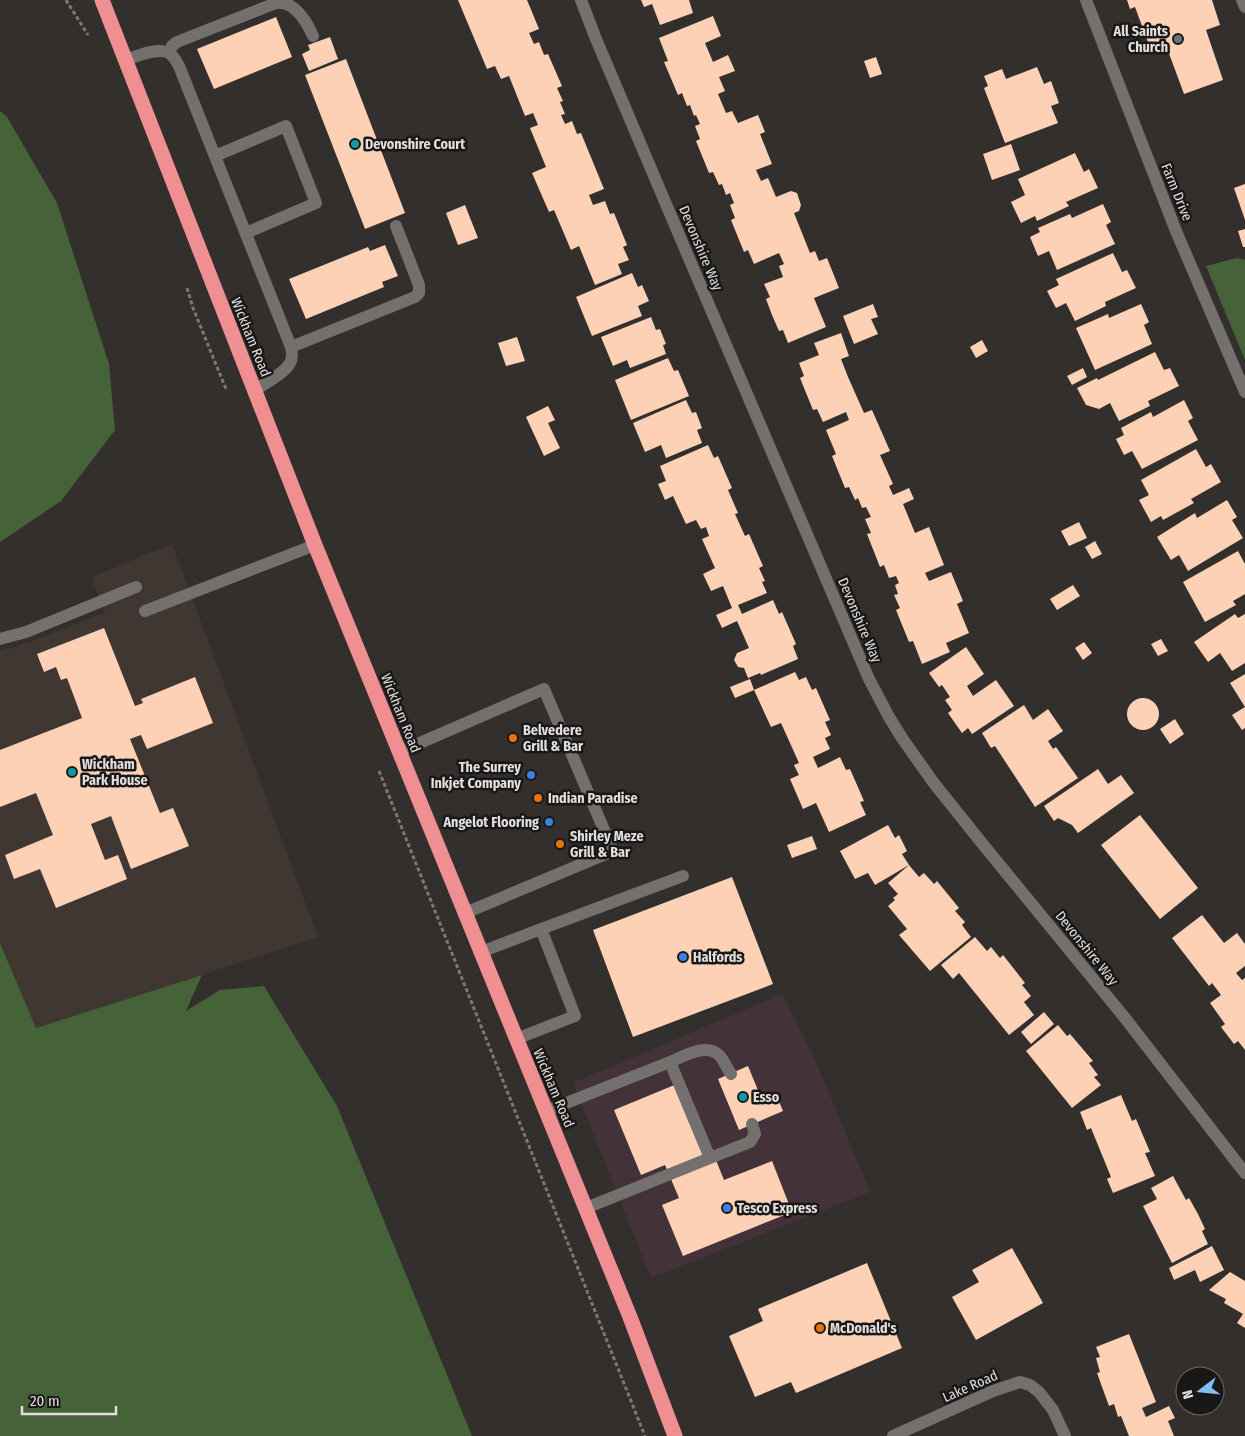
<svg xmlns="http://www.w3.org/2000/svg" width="1245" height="1436" viewBox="0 0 1245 1436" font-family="'Fira Sans Condensed',sans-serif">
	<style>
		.commercial { fill: #44323a }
		.built { fill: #413732 }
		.green { fill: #466239 }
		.building { fill: #fcd1b5 }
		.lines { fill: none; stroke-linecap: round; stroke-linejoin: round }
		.path { stroke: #7c7877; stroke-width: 3; stroke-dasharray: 4 2.5; stroke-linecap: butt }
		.lane { stroke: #74706d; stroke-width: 12 }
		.street { stroke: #74706d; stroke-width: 12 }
		.highway { stroke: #f08f92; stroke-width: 15 }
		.worship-dot { fill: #6b7280; stroke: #1a1817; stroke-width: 2 }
		.culture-dot { fill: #0f9aa8; stroke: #1a1817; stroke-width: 2 }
		.food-dot { fill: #e8710a; stroke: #1a1817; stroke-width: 2 }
		.shop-dot { fill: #3f7fe0; stroke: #1a1817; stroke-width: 2 }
		.labels { text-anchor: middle; stroke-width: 5; stroke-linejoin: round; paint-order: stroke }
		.poi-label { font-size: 14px; font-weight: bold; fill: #e1dedd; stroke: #1a1817; text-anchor: start }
		.street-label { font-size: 14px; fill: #e1dedd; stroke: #1a1817 }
	</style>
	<rect width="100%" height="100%" fill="#332f2d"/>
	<!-- commercial -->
	<path class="commercial" d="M782,994L816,1062L870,1192L651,1278L573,1083Z"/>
	<!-- built -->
	<path class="built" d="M172,544L318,937L36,1028L0,943V651L31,642L105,612L91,577Z"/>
	<!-- green -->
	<path class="green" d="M0,111L7,117L57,203L109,364L115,430L61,501L0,542Z
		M1237,258L1245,260V360L1206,266Z
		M0,943L36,1028L202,975L186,1011L220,990L264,986L337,1106L472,1436H0Z"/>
	<!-- building -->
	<path class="building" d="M458,0H527L539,29L529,33L534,44L539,42L544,55L548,54L562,86L557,88L563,101L560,102L565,114L561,115L565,124L572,121L577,134L581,133L604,189L589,195L593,205L605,201L610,214L614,213L627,245L623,247L629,260L618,264L622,274L595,285L579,246L571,250L554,210L549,212L532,173L546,167L530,128L538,125L533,113L525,116L509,76L501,79L495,66L487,69Z
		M641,0H689L693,13L660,25L652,4L644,7Z
		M1127,0H1212L1220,25L1206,30L1223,80L1184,94L1167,48L1152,53L1135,7L1130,9Z
		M713,16L721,36L705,43L713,62L728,55L735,71L719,77L725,91L718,94L726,113L732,111L738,123L758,115L765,132L760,134L772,164L756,170L761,181L768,178L776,197L791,191L797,193L801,205L799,211L794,213L810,253L815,251L819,261L827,258L839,288L814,298L826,327L788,343L783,330L779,331L772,315L766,299L770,297L764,284L783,277L779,266L784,264L779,253L754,264L748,250L744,252L731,220L735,218L730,205L734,203L730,193L726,195L722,184L719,185L713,172L709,173L696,141L700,139L695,126L700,124L696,115L694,116L690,105L687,106L682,93L678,95L664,62L668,61L659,38Z
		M276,17L292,57L214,89L197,49Z
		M330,37L338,59L309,71L302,54L310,50L308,45Z
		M876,57L882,74L870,78L864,61Z
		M346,59L405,213L365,229L305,75Z
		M1037,67L1044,84L1051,81L1059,103L1051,106L1058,123L1005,143L984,88L988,86L984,76L1002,69L1006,79Z
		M1011,144L1020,170L992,180L983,154Z
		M1075,153L1084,172L1089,169L1098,188L1066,202L1069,206L1037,221L1035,216L1021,223L1011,202L1025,195L1018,179Z
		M1245,184V220L1234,188Z
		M1103,204L1111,222L1106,225L1115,244L1057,270L1049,251L1038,256L1030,237L1040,232L1038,228L1070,214L1072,218Z
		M465,205L478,238L458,245L446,213Z
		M1245,229V247H1243L1238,231Z
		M385,245L398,276L382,282L384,287L306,319L289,279L368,247L370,251Z
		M1113,253L1122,272L1127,270L1136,288L1105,302L1106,306L1075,321L1066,303L1056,308L1047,291L1059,285L1056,279Z
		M632,273L638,287L642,285L649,301L638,306L642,316L592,336L576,297Z
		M873,304L878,317L871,319L878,334L854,344L843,316Z
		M1141,304L1149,322L1144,325L1152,344L1095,370L1076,328L1108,314L1109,318Z
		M651,317L656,330L660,329L666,344L663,345L666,354L630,368L627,360L613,366L601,337Z
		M841,333L849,356L841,359L848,377L864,413L872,410L890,451L880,455L893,484L889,486L893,495L909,488L914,499L903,504L915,533L929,527L944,565L925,573L929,581L951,572L963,601L957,604L969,633L946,643L950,652L922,664L913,641L909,642L896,610L900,608L894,595L898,594L895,585L899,583L896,576L889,578L884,565L880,567L867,534L871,533L865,519L871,517L866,507L862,508L858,498L855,500L849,487L845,488L832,456L836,454L826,430L849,420L846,412L823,422L817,409L813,410L800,378L804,376L799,363L819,355L814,343Z
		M517,337L525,361L506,366L498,343Z
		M982,340L988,351L976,358L970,347Z
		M1155,352L1164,370L1170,368L1179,386L1148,401L1150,406L1119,421L1110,403L1099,409L1086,405L1077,388L1097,378L1098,380Z
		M668,358L674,371L678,370L689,396L631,420L615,380Z
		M1083,368L1087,377L1072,385L1067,376Z
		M686,400L692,413L696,412L702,428L697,430L702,443L666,458L661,445L645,452L633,423Z
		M1184,400L1193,418L1188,421L1198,440L1142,469L1132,451L1124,455L1116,439L1124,435L1121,428L1151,412L1153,417Z
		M548,406L555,420L548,423L560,448L544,456L526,417Z
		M708,445L714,458L718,456L732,488L728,490L738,513L735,514L745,536L749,534L763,566L759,568L765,581L762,582L767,593L738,605L742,614L773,600L779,614L782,612L796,644L793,646L798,659L761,675L760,673L748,678L744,668L738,667L734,660L737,653L749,648L737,621L722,628L716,615L732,608L723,586L711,591L703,574L715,568L702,539L709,536L706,527L701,529L696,520L686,524L673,496L665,500L658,484L666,481L660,466Z
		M1196,449L1206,467L1211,464L1221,482L1191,499L1194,503L1163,520L1161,516L1151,522L1139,500L1149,495L1141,480Z
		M1227,500L1237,517L1232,520L1243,538L1188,571L1179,555L1171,560L1157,537L1195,513L1197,518Z
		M1079,522L1087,538L1069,546L1061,531Z
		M1095,541L1102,554L1092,559L1085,547Z
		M1238,551L1245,564V594L1233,601L1236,605L1205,622L1183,582Z
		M1073,585L1080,596L1057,610L1050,599Z
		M1235,614L1238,618L1245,614V663L1232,671L1220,653L1208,662L1194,642Z
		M104,628L135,706L143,703L141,699L195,677L213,723L147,749L141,735L130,739L160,813L173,808L189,846L131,869L111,816L91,824L105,860L118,855L127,879L56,908L40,869L14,879L5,855L53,835L36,793L0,807V750L82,718L67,678L61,680L56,667L44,672L37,654Z
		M1161,639L1168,651L1158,656L1151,644Z
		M1084,642L1092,653L1083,660L1075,648Z
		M966,647L984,674L967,686L973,696L996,680L1014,706L972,734L968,728L962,733L948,713L952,710L945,700L950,697L942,685L939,687L929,673Z
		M795,672L799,680L806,677L812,690L816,688L830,720L825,722L831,735L825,738L830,749L813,757L818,768L840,757L846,770L850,769L864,801L860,802L866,815L829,832L816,803L803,809L790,779L799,775L794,765L799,763L781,723L771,727L754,690Z
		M1245,674V707L1230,683Z
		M750,679L754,690L735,698L730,687Z
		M1127 714a16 16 0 1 1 32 0a16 16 0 1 1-32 0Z
		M1024,705L1033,720L1048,709L1063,731L1048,741L1053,749L1056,747L1078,778L1035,807L995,746L991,748L982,733Z
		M1245,707V728L1242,730L1232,715Z
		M1175,719L1184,734L1170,744L1160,729Z
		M1098,769L1108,784L1121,775L1134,793L1078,833L1072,825L1058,818L1054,821L1044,806Z
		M1140,815L1198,888L1160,919L1101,845Z
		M888,825L895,838L899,835L907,851L902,854L909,865L919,877L924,873L934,884L937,881L959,908L955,911L965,922L962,925L971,937L930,971L899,935L907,929L888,906L895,900L893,898L898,894L888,883L909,865L875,885L868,873L855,879L840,851Z
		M812,836L817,849L792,858L787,845Z
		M732,877L773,984L633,1037L593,930Z
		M1202,915L1224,943L1237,933L1245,944V966L1236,973L1242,980L1245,978V1050L1238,1041L1234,1044L1221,1027L1225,1024L1210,1003L1221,995L1212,983L1209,986L1172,938Z
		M975,937L987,951L991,947L1000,958L1003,955L1025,983L1022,985L1031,996L1024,1002L1034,1015L1009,1035L959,973L953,979L941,965Z
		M1044,1012L1054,1024L1031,1044L1021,1032Z
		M1058,1025L1067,1036L1070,1034L1093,1061L1089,1063L1098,1075L1094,1077L1101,1085L1072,1108L1026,1051Z
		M748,1066L762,1100L776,1094L783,1111L739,1130L718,1079Z
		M684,1081L724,1180L772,1161L792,1212L683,1256L662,1205L679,1198L665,1165L641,1175L614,1110Z
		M1121,1095L1132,1121L1136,1119L1150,1152L1145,1153L1155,1176L1113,1193L1107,1179L1111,1177L1091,1128L1087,1130L1080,1112Z
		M1173,1176L1186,1200L1189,1198L1198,1214L1205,1229L1202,1231L1208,1244L1172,1263L1143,1206L1157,1199L1151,1188Z
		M1212,1246L1224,1270L1200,1282L1195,1270L1174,1280L1169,1268Z
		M1012,1248L1043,1303L976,1340L952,1297L979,1282L972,1270Z
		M867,1263L902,1348L796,1393L791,1382L755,1397L729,1336L763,1321L758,1309Z
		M1230,1272L1245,1281V1328L1237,1323L1243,1314L1224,1303L1226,1299L1209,1290Z
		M1129,1334L1156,1402L1142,1408L1146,1417L1169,1406L1175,1418L1168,1421L1174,1436H1129L1121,1416L1118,1417L1114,1404L1109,1406L1097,1373L1100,1372L1096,1358L1100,1357L1096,1347Z"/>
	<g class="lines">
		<!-- path -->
		<path class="path" d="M66,0L88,35
			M187,288L193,308L226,389
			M379,771L645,1436"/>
		<!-- lane -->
		<path class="lane" d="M1242,0L1245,7
			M169,53L172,46L177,42L276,3C294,0 307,22 313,36
			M126,60C137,56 158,47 169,53C174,56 176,61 179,66L291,347C292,352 293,358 290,363C285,373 264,384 255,390
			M215,156L286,126L316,203L246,233
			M291,347L415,297L419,293V285L396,226
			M145,611L315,545
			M399,752L544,689L613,851L465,913
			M541,929L683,876
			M481,952L541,929L575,1016L516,1039
			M670,1062C684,1056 707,1042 720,1056C724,1061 727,1068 731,1074
			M546,1111L670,1062L710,1158L586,1208
			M710,1158L750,1142L755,1134L752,1124"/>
		<!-- street -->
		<path class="street" d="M581,0L596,39L691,263L827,581L869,679L889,717L902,738L933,782L981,842L1125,1018L1245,1173
			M1086,0L1176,231L1245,392
			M0,639L26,632L136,587
			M893,1436L993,1391L1020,1382L1030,1385L1039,1392L1053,1410L1065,1436"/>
		<!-- highway -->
		<path class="highway" d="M102,0L315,545L630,1317L675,1436"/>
	</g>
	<!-- markers -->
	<circle class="worship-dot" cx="1178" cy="39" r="5"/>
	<g class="culture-dot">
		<circle cx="355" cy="144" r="5"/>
		<circle cx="72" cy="772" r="5"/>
		<circle cx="743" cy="1097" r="5"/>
	</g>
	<g class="food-dot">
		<circle cx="513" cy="738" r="5"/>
		<circle cx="538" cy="798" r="5"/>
		<circle cx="560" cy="844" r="5"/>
		<circle cx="820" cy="1328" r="5"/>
	</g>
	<g class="shop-dot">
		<circle cx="531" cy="775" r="5"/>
		<circle cx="549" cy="822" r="5"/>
		<circle cx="683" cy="957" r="5"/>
		<circle cx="727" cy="1208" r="5"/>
	</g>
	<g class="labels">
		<!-- poi labels -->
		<g class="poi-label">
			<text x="1168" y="36" text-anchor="end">All Saints<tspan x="1168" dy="16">Church</tspan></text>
			<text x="365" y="149">Devonshire Court</text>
			<text x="523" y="735">Belvedere<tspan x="523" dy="16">Grill &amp; Bar</tspan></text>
			<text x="82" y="769">Wickham<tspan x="82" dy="16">Park House</tspan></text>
			<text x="521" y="772" text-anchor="end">The Surrey<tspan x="521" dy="16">Inkjet Company</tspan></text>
			<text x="548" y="803">Indian Paradise</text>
			<text x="539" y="827" text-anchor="end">Angelot Flooring</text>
			<text x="570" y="841">Shirley Meze<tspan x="570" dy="16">Grill &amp; Bar</tspan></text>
			<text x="693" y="962">Halfords</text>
			<text x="753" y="1102">Esso</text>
			<text x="737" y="1213">Tesco Express</text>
			<text x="830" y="1333">McDonald's</text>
		</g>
		<!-- street labels -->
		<g class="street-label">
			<text transform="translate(1177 192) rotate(68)" y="5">Farm Drive</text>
			<text transform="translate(701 248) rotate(67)" y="5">Devonshire Way</text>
			<text transform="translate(251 337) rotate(68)" y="5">Wickham Road</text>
			<text transform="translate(860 620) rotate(67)" y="5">Devonshire Way</text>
			<text transform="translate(401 713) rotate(68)" y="5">Wickham Road</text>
			<text transform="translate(1087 948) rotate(51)" y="5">Devonshire Way</text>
			<text transform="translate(554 1088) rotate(67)" y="5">Wickham Road</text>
			<text transform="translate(970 1386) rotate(-24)" y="5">Lake Road</text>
		</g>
	</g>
	<!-- north arrow -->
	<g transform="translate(1200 1391) rotate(254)"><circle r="24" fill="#1a1817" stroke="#6a6766"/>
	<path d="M0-4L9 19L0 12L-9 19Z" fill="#80bdfa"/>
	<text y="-8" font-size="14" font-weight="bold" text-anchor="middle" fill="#e1dedd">N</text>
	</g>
	<!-- scale -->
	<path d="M22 1406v8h94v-8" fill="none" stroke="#e1dedd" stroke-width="2.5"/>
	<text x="30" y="1406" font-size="15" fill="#e1dedd" stroke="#1a1817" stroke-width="4" paint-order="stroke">20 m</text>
</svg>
